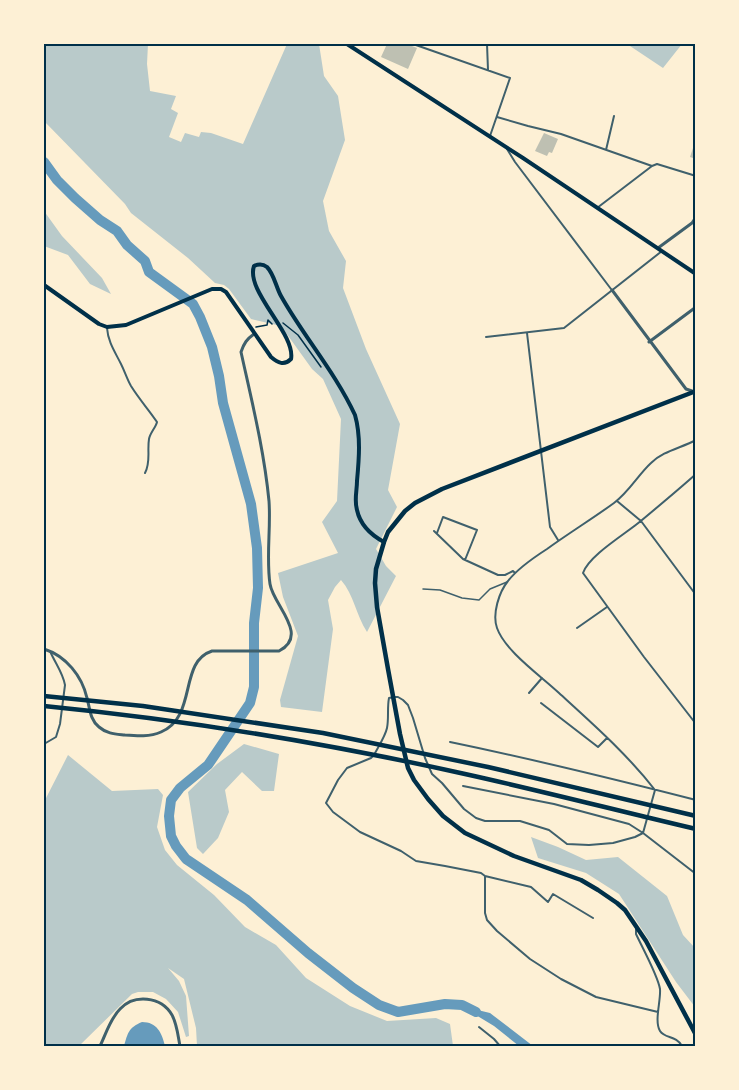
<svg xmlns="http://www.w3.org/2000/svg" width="739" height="1090" viewBox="0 0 739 1090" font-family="'Space Grotesk',sans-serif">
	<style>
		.green { fill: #b9caca }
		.water { fill: #669bbc }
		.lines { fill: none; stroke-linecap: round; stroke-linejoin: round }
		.river { stroke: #669bbc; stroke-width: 10 }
		.building { fill: #bec0b2 }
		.path { stroke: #003049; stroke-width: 1.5 }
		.service { stroke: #3f606c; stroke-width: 1.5 }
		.minor { stroke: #3f606c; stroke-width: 2 }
		.tertiary { stroke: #3f606c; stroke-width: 3 }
		.primary { stroke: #003049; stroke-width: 4 }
		.trunk { stroke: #003049; stroke-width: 4.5 }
		.motorway { stroke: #003049; stroke-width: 4.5 }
		.neatline { fill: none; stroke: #003049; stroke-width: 2 }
	</style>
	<rect width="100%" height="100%" fill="#fdf0d5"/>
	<!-- green -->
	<path class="green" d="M44,44H148L147,64L150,91L176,96L171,109L178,113L169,137L181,142L185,133L199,137L201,132L211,133L243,144L287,44H319L324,76L338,96L345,140L323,201L329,231L346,261L343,288L366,349L400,424L388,490L397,507L376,549L386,566L396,576L367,632C356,615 354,595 341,580L335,587L328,600L333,629L322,712L281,707L280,700L298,636L283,597L278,573L338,553L322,522L337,501L341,419L323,379L312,369L281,326L251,319L229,289L224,285L215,283L188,258L131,213L125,204L44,121Z
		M627,44H682L663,68Z
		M44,211L62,236L102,278L111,294L90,284L68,255L44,246Z
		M244,744L279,754L274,791H262L242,772L225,790L229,812L218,838L203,854L197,848L188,792L217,764Z
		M68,755L112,791L158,789L163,795L157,827L165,850L177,865L214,895L245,927L276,945L306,978L350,1006L387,1021L436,1018L450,1024L453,1046H197L196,1028L184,979L168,968L179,981L186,996L189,1036L186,1037L178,1012L166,999L153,992H138L132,994L79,1046H44V802Z
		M531,837L558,847L586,860L618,857L667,896L683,935L695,948V1007L676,982L619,894L586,873L538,858Z"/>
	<!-- water -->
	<path class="water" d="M461,1006L490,1013L533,1046H519L494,1026Z
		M142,1022C157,1022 162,1033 165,1046H124C128,1033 128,1028 142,1022Z"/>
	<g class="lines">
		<!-- river -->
		<path class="river" d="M44,162L57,180L75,198L100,220L117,231L127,245L145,261L149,272L193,304L200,317L212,347L219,376L223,403L251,504L257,548L258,588L254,623V687L250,703L208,765L180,788L171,800L169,816L171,836L176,846L186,859L247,900L308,953L353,988L379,1005L398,1012L445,1004L462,1005L476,1012"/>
	</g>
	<!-- building -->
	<path class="building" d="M387,44H407L417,48L408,69L381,57Z
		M544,133L558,139L552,153L549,152L547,156L535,151Z
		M695,142H696V159L690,157Z"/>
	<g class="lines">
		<!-- path -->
		<path class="path" d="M283,323L298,335L321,367
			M256,327L267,325L268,320L272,324"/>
		<!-- service -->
		<path class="service" d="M423,589L440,590L462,598L479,600L490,589L507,582"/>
		<!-- minor -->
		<path class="minor" d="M413,44L510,78L490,136
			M487,44L488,70
			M497,117L528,126L561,134L652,166L657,164L696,176
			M507,149L515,162L611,289
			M606,150L614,116
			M597,208L652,166
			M107,328C108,342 115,352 121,364C125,372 127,379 131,386C139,399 149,410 157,422C156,427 150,433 149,439C147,451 151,462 145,473
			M527,333L550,527L558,540
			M486,337L564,328L662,251
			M696,474C678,490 660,505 642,520C627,533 589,555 583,573L644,657L696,724
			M617,501L641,521L696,595
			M434,531L463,559L498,575H505L513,571L515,573
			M437,533L443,517L477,530L465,560
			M577,628L607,607
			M529,693L542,678
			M541,703L598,747L607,738
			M450,742C532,759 614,779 696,800
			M44,744L56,737L60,724L65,685C63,673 55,663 50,651
			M463,786L554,804L629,824L643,833L696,874
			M655,790L643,833L635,837L613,843L589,845L567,844L549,830L520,821H485L476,818L464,809L442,783L432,774L425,758L413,718L408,705L403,700L398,697H394L389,698C387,708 389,718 387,728C385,737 378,747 374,755L371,758L347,768L338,780L326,803L333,812L360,832L401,851L416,861L445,866L481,873L485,876V913L487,920L497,931L530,959L561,979L596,997L658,1012
			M655,790C627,754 593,724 559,693C541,676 505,651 497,628C492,614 499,592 508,581C518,568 533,558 547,549C569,533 592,519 614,503C629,492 638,475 651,463C663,451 681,448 696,440
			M485,876L531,887L548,902L553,894L593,918
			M636,927V934C642,947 658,976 660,989C661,1001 654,1021 660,1031C665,1039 676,1035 682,1046
			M479,1027L494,1039L500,1046"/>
		<!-- tertiary -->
		<path class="tertiary" d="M658,248L692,223L696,217
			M612,290L686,389L692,391
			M649,342L696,307
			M44,649C66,656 82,676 87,698C90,709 90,720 99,727C107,734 116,734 125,735C137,736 150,737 161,732C198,716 178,662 212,651H279C310,635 273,605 270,584C266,557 271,528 269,501C264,450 252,402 241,352C244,343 247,339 254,334
			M100,1046C106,1034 110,1019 120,1009C134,994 161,996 172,1015C177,1024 178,1036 180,1046"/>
		<!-- primary -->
		<path class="primary" d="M347,44L523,158L696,274
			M44,285L99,324L107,327L126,325L212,289H221L226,292L271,357C278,363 284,366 291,359C296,334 245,291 254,266C258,264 262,263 267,267C274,274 276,287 281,296C304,337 335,372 355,415C361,436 359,459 357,481C357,491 354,500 357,510C360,524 371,535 384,542"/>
		<!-- trunk -->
		<path class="trunk" d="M696,391L442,489L415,503L405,511L388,532L384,542L376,569L375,583L377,607L388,669L400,734L408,768L414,780L428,799L443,816L465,833L514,856L581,880L598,890L617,903L625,910L646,941L696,1035"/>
		<!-- motorway -->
		<path class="motorway" d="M44,696L143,706L323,733L488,767L696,816
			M44,706C186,720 326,743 465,774C542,791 619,811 696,829"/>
	</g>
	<!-- border -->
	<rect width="739" height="1090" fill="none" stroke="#fdf0d5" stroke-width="90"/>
	<rect x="45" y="45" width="649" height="1000" class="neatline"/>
</svg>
